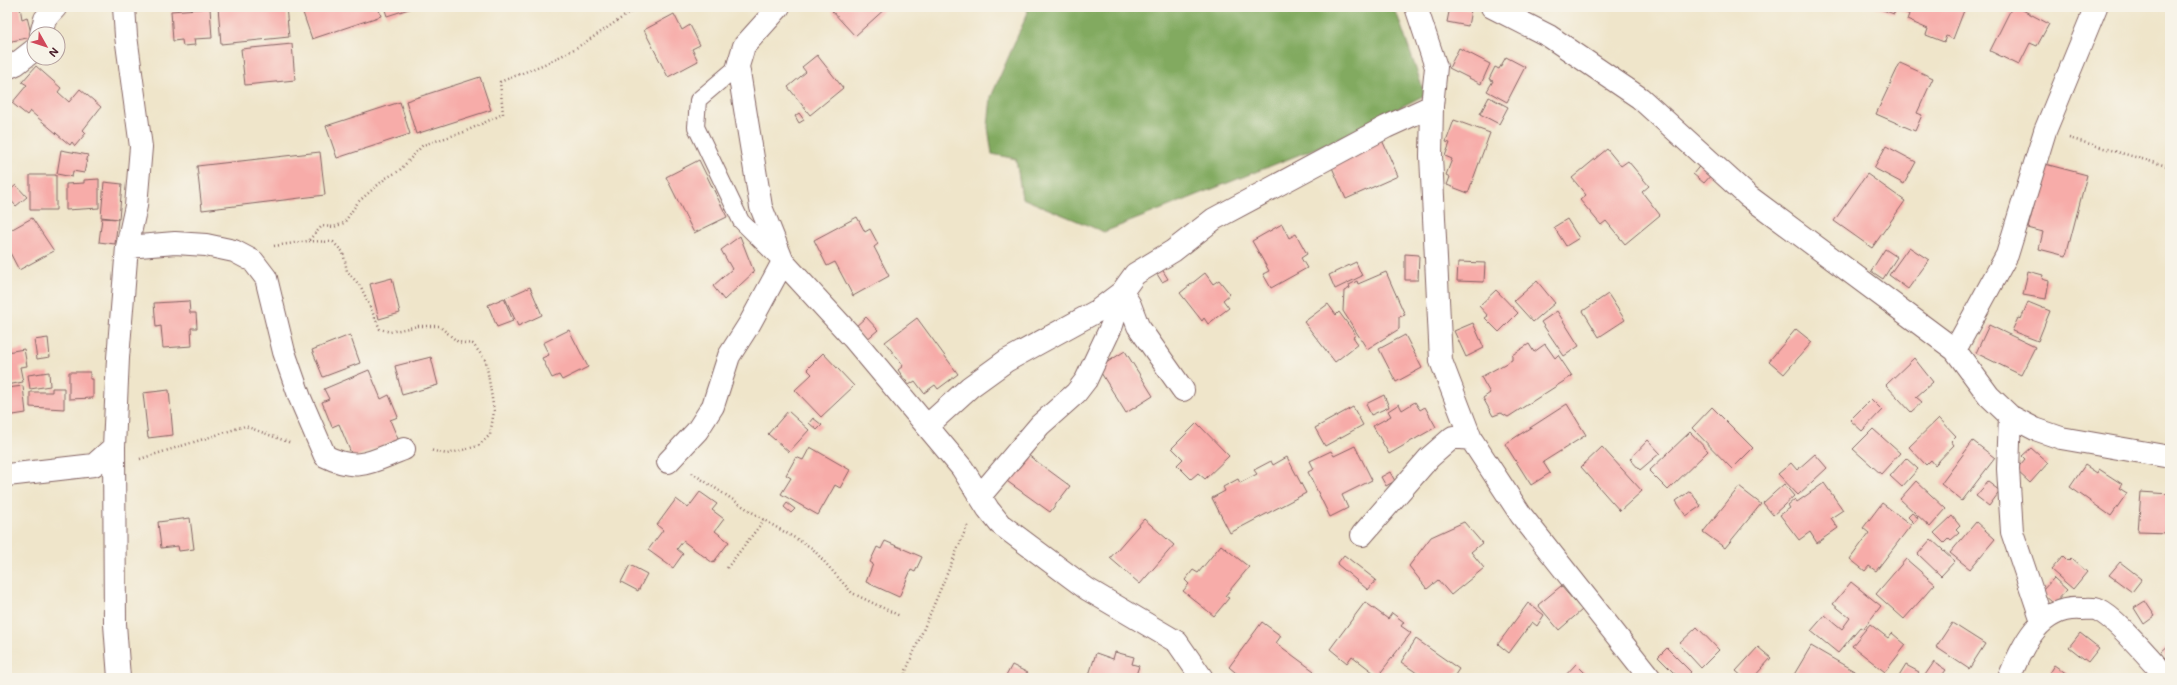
<svg xmlns="http://www.w3.org/2000/svg" width="2177" height="685" viewBox="0 0 2177 685" font-family="Mali,sans-serif">
	<style>
		.forest { fill: #82aa60; stroke: #666446 }
		.building { fill: #f7aca9 }
		.lines { fill: none; stroke-linecap: round; stroke-linejoin: round }
		.service-casing { stroke: #846463; stroke-width: 18 }
		.minor-casing { stroke: #846463; stroke-width: 24 }
		.path { stroke: #846463; stroke-width: 2.5; stroke-dasharray: 1 3; stroke-linecap: butt }
		.service { stroke: #fff; stroke-width: 16 }
		.minor { stroke: #fff; stroke-width: 22 }
	</style>
	<rect width="100%" height="100%" fill="#f7f3e8"/>
	<filter id="ink" filterUnits="userSpaceOnUse"><feTurbulence type="fractalNoise" baseFrequency=".025" numOctaves="2"/><feDisplacementMap in="SourceGraphic" scale="8" xChannelSelector="R" yChannelSelector="G"/><feConvolveMatrix kernelMatrix="1 2 1 2 8 2 1 2 1" color-interpolation-filters="sRGB"/></filter>
	<filter id="wash" filterUnits="userSpaceOnUse"><feTurbulence type="fractalNoise" baseFrequency=".012" numOctaves="4" result="noise"/><feDisplacementMap in="SourceGraphic" scale="16" xChannelSelector="R" yChannelSelector="G"/><feGaussianBlur stdDeviation="0.9" result="paint"/><feColorMatrix in="noise" values="0 0 0 0 0 0 0 0 0 0 0 0 0 0 0 0 0 1.4 0 .05"/><feComposite in="paint" operator="in"/></filter>
	<g filter="url(#wash)">
		<rect width="100%" height="100%" fill="#efe5ca"/>
		<!-- forest -->
		<path class="forest" d="M1026,7H1392L1398,17L1425,95L1331,142L1104,232L1022,198L1016,159L992,154L988,127L991,97L1028,12Z"/>
		<g id="blocks">
			<!-- building -->
			<path class="building" d="M7,7H20L22,19L27,17L32,37L7,42Z
				M218,7H286L289,37L221,44Z
				M301,7H378L381,16L312,39Z
				M384,7H415L387,16Z
				M836,7H887L855,36L832,11Z
				M1450,7L1471,10L1468,26L1447,22Z
				M1875,7H1962L1965,8L1953,39L1946,36L1944,42L1926,35L1928,29L1907,20L1909,14L1896,9L1894,14Z
				M2012,7H2017L2049,24L2037,46L2030,43L2019,65L1990,51Z
				M210,8L212,38L194,39L195,45L183,46L182,40L173,41L171,11Z
				M674,14L682,30L690,25L700,45L692,49L698,61L668,77L644,30Z
				M292,44L295,80L245,85L241,49Z
				M1459,48L1490,64L1481,84L1449,68Z
				M817,55L843,88L810,115L788,87L806,72L802,67Z
				M1506,57L1525,67L1507,102L1487,91L1493,81L1489,79L1495,67L1499,69Z
				M1900,63L1933,78L1917,113L1922,115L1915,131L1876,114Z
				M36,66L61,88L58,92L69,102L80,89L101,107L83,130L86,133L75,146L72,142L70,145L30,111L27,115L12,103L27,85L22,82Z
				M480,77L491,110L416,134L406,101Z
				M1489,97L1508,107L1499,124L1480,114Z
				M400,102L410,134L337,158L326,126Z
				M799,113L804,120L799,123L795,116Z
				M1454,120L1490,133L1468,193L1447,185L1450,177L1446,175L1452,159L1445,156L1450,143L1446,142Z
				M1382,140L1398,176L1346,199L1330,163Z
				M1886,146L1916,162L1904,184L1874,168Z
				M1607,149L1621,166L1628,161L1649,186L1642,192L1660,215L1625,244L1606,221L1601,225L1580,200L1586,195L1572,178Z
				M61,150L88,155L84,173L73,171L72,177L57,174Z
				M320,152L325,195L202,210L197,166Z
				M699,160L727,217L694,233L666,177Z
				M1702,163L1713,173L1704,183L1693,174Z
				M2045,164L2087,175L2066,256L2039,249L2043,232L2028,228Z
				M1867,174L1905,201L1872,248L1834,221Z
				M30,175H56V210H30Z
				M99,179V208L66,210V184L84,183V180Z
				M104,182L122,184L119,219L101,217Z
				M16,185L27,197L16,206L7,196V193Z
				M857,217L865,232L870,229L878,244L874,247L889,276L853,296L835,262L827,266L814,240Z
				M32,218L54,251L19,270L7,247V232Z
				M102,218L118,219L115,244L99,242Z
				M1567,219L1579,238L1566,246L1554,227Z
				M1282,224L1289,238L1296,234L1307,254L1301,258L1307,268L1271,288L1263,274L1269,271L1252,241Z
				M740,236L754,272L724,300L713,286L732,269L721,250Z
				M1909,247L1929,260L1908,289L1889,275Z
				M1885,249L1897,257L1883,279L1871,271Z
				M1405,254L1419,255L1418,280H1405Z
				M1356,262L1362,276L1335,289L1329,275Z
				M1458,262L1485,263L1484,282L1457,281Z
				M1160,266L1168,279L1162,282L1154,269Z
				M2028,271L2043,275L2042,279L2049,281L2046,299L2023,295Z
				M1386,272L1405,315L1399,317V329L1367,349L1343,311L1344,291L1350,288L1349,285L1357,281L1358,284Z
				M1205,273L1213,284L1219,280L1230,294L1223,300L1229,308L1208,324L1204,318L1202,321L1180,293Z
				M392,278L400,313L379,319L370,284Z
				M1537,281L1555,303L1533,322L1514,301Z
				M530,287L542,315L518,326L505,298Z
				M1496,290L1518,313L1499,332L1485,318L1488,316L1479,306Z
				M1608,294L1625,320L1599,337L1583,311Z
				M504,298L513,321L497,327L488,305Z
				M189,301L190,313H196L197,328H191L192,346L163,348L161,326L156,327L154,303Z
				M2028,302L2050,311L2038,341L2012,331L2018,318L2021,319Z
				M1328,304L1336,315L1339,312L1356,335L1353,337L1358,344L1335,362L1304,322Z
				M1557,311L1579,346L1564,356L1541,322Z
				M866,317L878,330L865,341L854,328Z
				M917,318L958,374L938,389L935,385L924,393L915,381L909,385L898,370L903,366L885,342Z
				M1473,323L1484,348L1466,357L1454,331Z
				M1989,325L2035,347L2021,375L1976,353Z
				M1796,329L1812,342L1784,374L1769,361Z
				M569,330L588,367L562,380L559,375L552,378L542,358L549,355L543,343Z
				M350,335L360,363L323,377L312,350Z
				M1405,335L1422,368L1396,382L1379,349Z
				M48,338L50,357L37,359L34,340Z
				M1529,344L1534,352L1545,344L1555,358L1558,355L1572,376L1508,417L1501,413L1493,416L1483,398L1490,393L1481,377L1512,360V355Z
				M24,349L27,366L20,367L23,382L7,385V352Z
				M1125,351L1153,396L1126,413L1098,368Z
				M823,353L854,386L821,417L795,390L812,374L807,369Z
				M431,357L438,385L402,395L395,366Z
				M1914,358L1933,382L1916,397L1922,402L1911,412L1886,385Z
				M369,370L381,399L389,395L398,417L390,420L398,439L353,458L339,424L332,427L322,402L329,399L324,389Z
				M49,372L50,386L30,389L28,375Z
				M69,372H90V379H93V398L69,399Z
				M23,386L26,413L7,416V388Z
				M52,388H64V409L30,407V392H52Z
				M169,390L173,435L148,438L143,393Z
				M1384,395L1389,407L1371,415L1366,404Z
				M1871,399L1882,410L1862,431L1850,420Z
				M1415,402L1420,410L1425,407L1436,427L1389,454L1373,426L1391,416L1388,411L1399,404L1402,410Z
				M1567,404L1586,435L1543,462L1550,473L1531,485L1505,444Z
				M1353,407L1363,425L1325,446L1315,428Z
				M1712,407L1753,448L1732,469L1692,428Z
				M788,411L809,430L789,452L768,434Z
				M813,418L822,425L817,430L809,423Z
				M1939,418L1956,436L1951,441L1954,445L1935,465L1931,460L1926,465L1909,447Z
				M1197,423L1229,456L1205,479L1198,473L1191,479L1177,465L1183,459L1172,448Z
				M1873,429L1900,453L1881,474L1853,449Z
				M1690,432L1708,451L1668,490L1649,471Z
				M1648,440L1660,453L1640,470L1630,459Z
				M1973,441L1995,458L1962,501L1941,484Z
				M1355,446L1372,480L1342,495L1348,508L1330,517L1308,472L1314,469L1310,461L1331,451L1334,456Z
				M810,447L850,470L840,488L835,485L818,515L781,494L791,478L786,475L796,457L803,460Z
				M1602,447L1642,491L1620,511L1581,467Z
				M2031,448L2048,463L2030,483L2016,470L2025,459L2022,456Z
				M1024,452L1070,486L1050,512L1004,479Z
				M1815,454L1827,468L1798,495L1778,474L1791,463L1797,470Z
				M1287,457L1306,493L1230,533L1212,498L1225,491L1223,487L1238,479L1240,483L1257,474L1254,470L1271,461L1273,465Z
				M1906,458L1918,469L1902,487L1890,476Z
				M2085,465L2097,473L2099,469L2122,484L2119,488L2127,493L2111,516L2070,487Z
				M1390,472L1395,481L1386,486L1381,477Z
				M1916,481L1946,509L1930,527L1900,499Z
				M1988,482L2000,491L1989,506L1976,496Z
				M1824,483L1843,510L1831,518L1838,528L1817,543L1810,532L1799,540L1780,515L1790,508L1788,505L1795,499L1797,502Z
				M1784,484L1794,496L1773,515L1763,503Z
				M1739,487L1761,504L1725,548L1703,532Z
				M1690,491L1701,506L1686,516L1676,501Z
				M700,492L717,504L712,510L724,519L715,531L729,542L713,563L683,541L677,549L683,554L673,568L648,550L663,530L657,525L676,499L688,508Z
				M2141,492L2170,494V533L2138,532Z
				M787,503L795,509L791,513L784,507Z
				M1882,503L1911,525L1876,571L1869,566L1865,571L1850,559L1869,533L1863,528Z
				M1912,513L1918,518L1914,523L1908,517Z
				M1952,516L1960,526L1956,530L1959,533L1951,540L1949,538L1944,543L1934,533Z
				M190,518L194,549L179,551L178,546L161,548L158,522Z
				M1144,519L1174,545L1140,584L1110,558Z
				M1464,522L1482,543L1471,552L1484,568L1451,595L1438,580L1427,589L1409,566L1431,537Z
				M1976,522L1995,539L1970,569L1950,553Z
				M1931,539L1955,561L1941,576L1918,554Z
				M885,541L922,557L915,572L911,570L899,597L866,582L873,564L870,562L877,547L881,549Z
				M1221,545L1249,567L1225,596L1229,598L1214,616L1183,591L1189,584L1185,580L1193,570L1198,573Z
				M1344,555L1376,580L1368,590L1337,564Z
				M2063,556L2068,561L2071,558L2087,572L2073,589L2051,570Z
				M1906,559L1935,584L1904,619L1876,594Z
				M2120,562L2142,579L2132,592L2109,575Z
				M630,565L647,574L638,591L621,582Z
				M2054,578L2067,590L2054,604L2041,592Z
				M1851,582L1881,606L1863,629L1860,627L1838,653L1811,631L1825,615L1842,629L1850,618L1833,604Z
				M1561,586L1582,610L1559,630L1538,605Z
				M2145,601L2155,616L2144,624L2134,608Z
				M1365,602L1388,619L1392,613L1404,622L1401,626L1411,633L1378,676L1352,656L1347,663L1330,649Z
				M1528,603L1544,615L1537,626L1532,622L1509,653L1498,644Z
				M1262,622L1281,636L1276,643L1314,671L1309,678H1242L1229,667Z
				M1952,623L1985,644L1969,669L1936,647Z
				M1870,624L1888,638L1892,633L1906,645L1885,672L1852,646Z
				M1697,627L1719,650L1701,668L1679,644Z
				M2080,633L2099,648L2088,662L2069,647Z
				M1416,639L1459,669L1453,678H1424L1401,662Z
				M2170,644V663L2161,652Z
				M1811,646L1866,678H1792Z
				M1758,647L1771,658L1753,678H1744L1736,671Z
				M1667,648L1691,672L1685,678H1679L1658,657Z
				M1115,652L1134,657L1132,664L1139,666L1135,678H1088L1096,653L1113,659Z
				M1934,662L1946,670L1940,678H1923Z
				M1576,664L1590,678H1563Z
				M1012,665L1028,673L1026,678H1005Z
				M1906,665L1919,672L1915,678H1898Z
				M2054,665L2073,678H2046Z"/>
		</g>
	</g>
	<g filter="url(#ink)">
		<use href="#blocks" fill-opacity="0" stroke="#846463" stroke-width="1"/>
		<g class="lines">
			<defs>
				<path id="service" d="M738,66L698,100L696,127L741,221L778,258"/>
				<path id="minor" d="M779,7L744,46L738,66L761,207L783,262L853,338L962,468L988,509L1000,524L1087,589L1177,642L1202,678
					M1416,7L1436,67L1432,106L1431,156L1441,361L1471,439L1521,515L1650,678
					M1492,7L1549,36L1640,98L1748,196L1955,350L1989,396L2010,416L2035,429L2061,438L2170,457
					M41,34L45,19L56,7
					M7,68L16,64L34,50
					M127,247L175,243L206,245L234,251L253,261L266,278L284,352L300,398L325,456C359,473 372,461 404,449
					M1122,292L1130,305L1138,326L1183,390
					M1955,350L2007,255L2045,131L2096,7
					M2010,416L2008,469L2012,532L2042,621
					M927,426L970,387L1006,361L1097,311L1122,292L1135,274L1173,251L1214,219L1386,127L1432,106
					M114,447L115,624L119,678
					M668,462L697,431L713,406L729,356L750,323L783,262
					M7,475L94,465L114,447L118,358L127,247L136,206L141,147L126,36L124,7
					M980,496L1040,425L1076,393L1086,380L1112,325L1122,292
					M1362,535L1429,458L1453,437L1471,439
					M2009,678C2023,645 2040,605 2082,609C2087,609 2094,608 2098,610C2117,618 2151,661 2168,678"/>
			</defs>
			<!-- service casing -->
			<use href="#service" class="service-casing"/>
			<!-- minor casing -->
			<use href="#minor" class="minor-casing"/>
			<!-- path -->
			<path class="path" d="M2069,138L2170,167
				M309,241L333,242L343,252L347,271L361,287L380,329L390,332L418,326H439L458,342L473,344L486,361L494,411L490,435L478,446L447,454L430,450
				M274,246L308,241L322,226L334,227L344,223L358,202L386,178L399,171L423,145L464,132L503,114L500,82C519,74 540,67 559,57C588,43 612,23 639,7
				M140,459L245,426L291,443
				M692,473L764,520L812,548L852,593L900,616
				M727,568L764,520
				M905,678V673L968,524"/>
			<!-- service -->
			<use href="#service" class="service"/>
			<!-- minor -->
			<use href="#minor" class="minor"/>
		</g>
	</g>
	<!-- margin -->
	<rect width="2177" height="685" fill="none" stroke="#f7f3e8" stroke-width="24"/>
	<!-- north arrow -->
	<g transform="translate(46 46) rotate(129)"><circle r="19" fill="#f7f3e8" stroke="#b29e9c"/>
	<path d="M0-3L7 15L0 10L-7 15Z" fill="#d1495b"/>
	<text y="-6" font-size="11" font-weight="bold" text-anchor="middle" fill="#4a1f2b">N</text>
	</g>
</svg>
